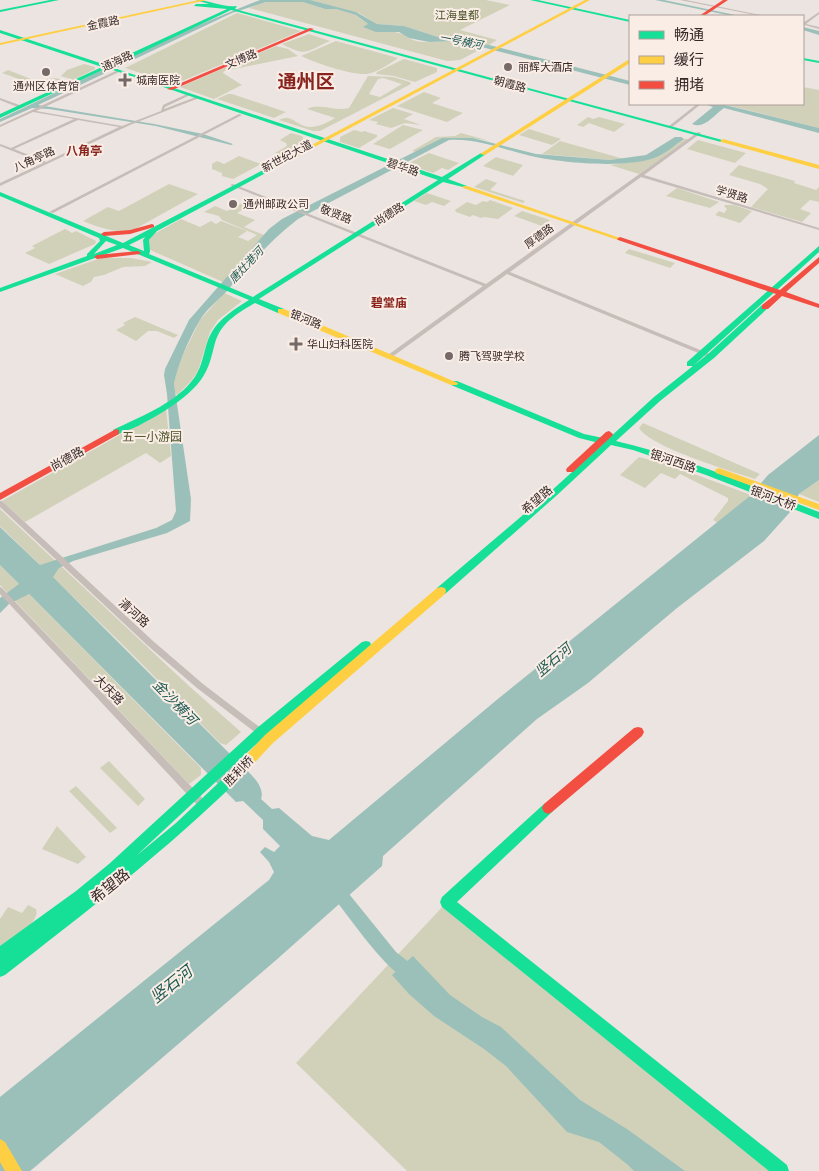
<svg xmlns="http://www.w3.org/2000/svg" width="819" height="1171" viewBox="0 0 819 1171" font-family="'Asap Condensed','Noto Sans SC',sans-serif">
	<style>
		.green { fill: #d1d1b9; fill-rule: evenodd }
		.water { fill: #9bc0b9 }
		.lines { fill: none; stroke-linecap: round; stroke-linejoin: round }
		.river { fill: #9bc0b9; fill-rule: evenodd }
		.street { fill: #c6bcb8; fill-rule: evenodd }
		.fast { fill: #16e098; fill-rule: evenodd }
		.slow { fill: #ffcf43; fill-rule: evenodd }
		.jam { fill: #f24e42; fill-rule: evenodd }
		.poi-dot { fill: #766a68; stroke: #faede6; stroke-width: 2 }
		.labels { text-anchor: middle; stroke-width: 4; stroke-linejoin: round; paint-order: stroke }
		.far-park-label { font-size: 11px; fill: #4d552a; stroke: #faede6 }
		.far-street-label { font-size: 11px; fill: #362927; stroke: #faede6 }
		.far-water-label { font-size: 11px; font-style: italic; fill: #1b5952; stroke: #faede6 }
		.far-poi-label { font-size: 11px; fill: #362927; stroke: #faede6; text-anchor: start }
		.far-quarter-label { font-size: 12px; font-weight: bold; fill: #88231d; stroke: #faede6 }
		.park-label { font-size: 12px; fill: #4d552a; stroke: #faede6 }
		.street-label { font-size: 12px; fill: #362927; stroke: #faede6 }
		.water-label { font-size: 14px; font-style: italic; fill: #1b5952; stroke: #faede6 }
		.near-street-label { font-size: 15px; fill: #362927; stroke: #faede6 }
		.near-water-label { font-size: 16px; font-style: italic; fill: #1b5952; stroke: #faede6 }
		.far-town-label { font-size: 19px; font-weight: bold; fill: #88231d; stroke: #faede6 }
	</style>
	<rect width="100%" height="100%" fill="#ece4e0"/>
	<!-- green -->
	<path class="green" d="M309,0H486L510,5L460,30L497,40L489,45L438,37L404,26L377,24L359,13Z
		M266,2H303L325,9H336L356,15L368,24L405,35C417,47 441,40 456,41C465,41 475,45 483,48L460,60L447,61L249,8Z
		M237,13L301,31L175,84L125,68Z
		M309,34L330,41C305,52 307,57 282,44Z
		M336,41L398,58C391,63 376,73 367,74C350,75 316,63 301,56Z
		M276,46L288,49L298,56L224,71L223,73L242,85L214,99L180,87Z
		M404,59L437,68V72L415,82L394,76L376,74L377,72Z
		M84,64L95,67V69L73,80L61,76L67,70Z
		M8,70L36,81L56,78L67,82L50,90L2,73Z
		M368,76L393,77L410,82L411,84L320,131H313L279,120C293,113 295,126 310,127C318,127 327,123 335,118L307,109C320,102 335,112 349,108ZM383,78L402,84L380,97L369,94L378,79Z
		M803,87L819,90V128L723,104H803Z
		M424,92L441,98L432,103L463,113L447,122L397,106Z
		M228,94H232L286,112L274,118L217,99Z
		M393,108L413,114L404,119L421,125L405,123L391,128L376,124L378,122L369,120Z
		M588,117L593,119L599,117L625,124L614,132L589,123L583,127L577,125Z
		M403,125L423,130L390,149L373,144Z
		M529,129L561,139L552,145L519,135Z
		M354,130L362,132L364,131L377,135V137L359,148L340,142V137Z
		M291,133L302,136L304,141L280,155L275,153L287,146L286,143L280,140Z
		M461,133L490,141L473,138H442L416,152L412,151L436,137L455,136Z
		M684,139H689L639,174L610,165L634,162L661,155Z
		M698,140L746,153L735,163L687,149Z
		M560,141L624,159L610,160L542,154Z
		M429,153L459,163L448,170L442,168L433,173L407,164Z
		M239,156L261,164L233,179L222,176V173L212,169V164L217,161L224,164Z
		M496,157L523,165L513,176L483,166Z
		M739,165L795,181L794,183L816,190L819,187V202L810,200L800,209L811,213L802,222L751,207L768,189L760,184L729,175Z
		M486,179L497,183L490,190L525,201L523,203L474,187Z
		M169,184L198,194L135,229C115,234 101,228 83,221L108,207L119,211Z
		M677,188L719,202L710,208L666,196Z
		M427,193L451,201L444,206L432,202L426,205L414,201Z
		M490,200L513,208L498,219L484,217L481,218L473,215L470,217L456,212L455,210L467,202L476,205L483,201L487,202Z
		M246,201L252,204L237,213L255,220L244,227L264,235L223,282L148,249V242L154,234L181,219L200,227L211,221L216,224L221,221L247,231L238,237L248,241L257,235L222,220L219,216L204,212L215,206L227,211Z
		M725,205H734L752,211L740,223L715,215L719,211L724,213L727,209L724,206Z
		M522,211L550,220L542,226L514,216Z
		M65,229L72,233L76,231L96,241L95,244L49,264L25,253L35,248L32,246Z
		M629,249L675,263L670,268L625,253Z
		M101,258H131L152,262L145,266L123,267L104,275L94,277L91,282L83,286L55,274Z
		M224,293L242,301L218,320L210,332L198,371L191,381L177,395L175,392L174,384L177,367L200,320Z
		M135,317L178,335L174,338L157,331H148L136,341L116,330L125,325L123,323Z
		M166,409L171,456L160,463L146,453L25,522L2,501Z
		M643,423L760,474L755,479C731,471 650,447 639,428Z
		M639,457L667,464L751,495L718,523L713,520L728,501V498L680,474L675,479L661,473L645,488L620,475Z
		M819,480V502L799,494Z
		M0,509L189,686L241,732L226,745L220,743L126,648L0,526Z
		M0,565L201,768V775L189,784L0,585Z
		M109,761L145,799L138,806L100,768Z
		M76,786L117,828L110,833L69,791Z
		M57,826L86,857L78,864L42,849Z
		M447,902L781,1171H407L296,1063Z
		M28,905L36,909C41,923 10,940 0,948V919L8,907L22,913Z"/>
	<!-- water -->
	<path class="water" d="M260,0H310L356,12L377,24L404,26L438,37L489,45L630,81V85L458,41L429,42L409,38L399,32H376L363,27L368,24L356,15L336,9H325L303,2H266L232,13L38,105L154,124L203,134L233,144L231,145L156,126L49,109L32,108L0,122V119C86,79 171,34 260,0Z
		M704,104H721L819,128V133L724,108C715,114 704,130 692,124L713,107Z
		M675,137H681L684,139C676,144 669,151 661,155C633,170 562,163 531,156C504,150 478,138 449,140L298,219C270,240 249,266 226,292C217,301 206,310 200,320C189,339 178,363 174,384L191,499L190,521L167,533L73,561L59,568L53,577L237,761C246,770 266,785 261,799L272,809L279,808L312,836L329,840L499,698L751,495L768,475L819,435V480L799,494L791,511L764,541L677,608L588,683L537,719L383,856L382,866L275,961L35,1167L30,1171H0V1097L269,880L274,872L269,862L260,852L265,847L274,852L280,846L263,829V820L243,801L236,802L29,594L9,604L0,613V598L19,584L0,565V527L40,565L156,528L172,520L176,511L167,394L164,375L165,369L189,320L269,229L282,219L442,138H473L536,154L610,160L646,155Z
		M413,956L450,995L482,1017L501,1027L580,1100L627,1129L685,1171H634L628,1165L599,1142L567,1132L506,1066L484,1049L434,1016L409,994L392,975Z"/>
	<g class="lines">
		<!-- river -->
		<path class="river" d="M655,0H664L740,16H732Z
			M803,27L819,31V35L803,30Z
			M336,882L341,884L396,952L419,970L421,976L419,982L413,984C386,972 350,918 331,894L329,889L331,884Z"/>
		<!-- street -->
		<path class="street" d="M680,0H686L765,16H760Z
			M819,12V14L806,24L819,27V29L805,25L803,26V23Z
			M118,70L119,72L36,111L122,126L161,111L163,105L187,94L190,95L165,107L164,109L196,97L199,98L130,125L0,186V183L43,163L0,146V144L11,148L74,119L33,112L0,127V125ZM78,120L119,127L46,162L14,149Z
			M0,98L22,106L23,107L20,108L0,100Z
			M697,104H701L671,128H669V126Z
			M239,114L242,115L53,213L49,212Z
			M698,132L701,133L644,175L819,228V230L641,177L510,272L710,354V356L708,357L507,274L392,357H388V355L483,286L230,185L233,184L486,284Z
			M0,501H2L153,641L203,684L266,732L267,734L266,736L263,737L260,736L197,688L147,645L0,507Z
			M0,587L2,588L206,802L207,805L206,808L203,809L200,808L0,594Z"/>
		<!-- fast -->
		<path class="fast" d="M50,0H59L0,12V10Z
			M196,0C210,0 223,8 237,6L235,9L726,141L721,142L231,10L111,67L442,177L481,153L486,154L448,179L467,186V188L443,182L259,299L284,309V313H278L255,303C238,313 221,322 215,343C212,354 210,365 204,375C191,399 141,427 116,435L113,434V430C139,417 172,405 191,382C202,370 203,354 208,340C216,320 232,311 249,300L123,248L0,292V288L87,256V254L100,241L99,238L0,196V192L123,243L288,157H292V159L157,231L149,240L150,252L149,254L253,297L438,180L107,68L0,118V114L102,67L0,33V30L106,65L227,9L194,6L196,4H209ZM145,237L143,240L144,251L129,245ZM106,241L117,245L94,254L105,242Z
			M530,0H538L630,20V22Z
			M803,58L819,61V63L803,60Z
			M819,246V252L693,366H687V362Z
			M762,305L769,307L714,358L660,401L616,441C686,457 753,487 819,512V519L706,475L633,450L611,445L556,496L445,594H437L436,591L437,588L550,492L603,444L579,438L451,385V381H457L584,434L608,439L654,397L708,354Z
			M366,641L370,642L371,645L370,648L265,736L136,856L176,823L232,770L236,769L240,770L242,774L240,778C167,850 86,912 5,975L0,977V961L2,960L0,961V946L76,891L109,864L257,728L362,642Z
			M548,802L552,804L554,808L552,812L457,902L787,1165L789,1171H769L442,907L440,902L442,897L544,804Z"/>
		<!-- slow -->
		<path class="slow" d="M199,0H207L0,45V43Z
			M585,0H590L292,159L287,158Z
			M628,60H630V63L485,155L480,154Z
			M723,139L819,165V169L721,142L720,141Z
			M463,186H467L623,239L618,240L463,188Z
			M278,309H284L458,383L457,385H451L278,313Z
			M719,468L819,504V510L716,473L715,471L716,469Z
			M441,587L445,588L446,591L445,594L273,743L240,778L236,779L232,778L230,774L232,770L265,735L437,588Z
			M0,1139L5,1142L22,1171H5L0,1162Z"/>
		<!-- jam -->
		<path class="jam" d="M723,0H728L704,16H699Z
			M310,28L314,29L172,90L167,89Z
			M152,224L154,225V227L130,234L104,236L101,234L104,232L130,230Z
			M620,237L780,290L819,257V263L786,292L819,304V308L782,296L768,309H762V305L776,294L618,240L617,239Z
			M138,251L141,253L140,254L97,259L94,257L97,255Z
			M116,429L119,430V434L0,500V493Z
			M609,431L613,434L612,436L573,472H567L566,470L567,468L606,432Z
			M638,727L642,728L644,732L642,736L552,812L548,814L544,812L542,808L544,804L634,728Z"/>
	</g>
	<!-- markers -->
	<g class="poi-dot">
		<circle cx="508" cy="67" r="5"/>
		<circle cx="46" cy="72" r="5"/>
		<path d="M122.5 72.5h5v5h5v5h-5v5h-5v-5h-5v-5h5z"/>
		<circle cx="233" cy="204" r="5"/>
		<path d="M293.5 336.5h5v5h5v5h-5v5h-5v-5h-5v-5h5z"/>
		<circle cx="449" cy="356" r="5"/>
	</g>
	<g class="labels">
		<!-- far-park labels -->
		<g class="far-park-label">
			<text x="457" y="19">江海皇都</text>
		</g>
		<!-- far-street labels -->
		<g class="far-street-label">
			<text transform="translate(103 23) rotate(-12)" y="4">金霞路</text>
			<text transform="translate(241 59) rotate(-23)" y="4">文博路</text>
			<text transform="translate(117 61) rotate(-25)" y="4">通海路</text>
			<text transform="translate(510 84) rotate(15)" y="4">朝霞路</text>
			<text transform="translate(287 156) rotate(-28)" y="4">新世纪大道</text>
			<text transform="translate(34 159) rotate(-25)" y="4">八角亭路</text>
			<text transform="translate(403 167) rotate(19)" y="4">碧华路</text>
			<text transform="translate(732 194) rotate(17)" y="4">学贤路</text>
			<text transform="translate(336 214) rotate(21)" y="4">敬贤路</text>
			<text transform="translate(389 214) rotate(-32)" y="4">尚德路</text>
			<text transform="translate(539 236) rotate(-36)" y="4">厚德路</text>
			<text transform="translate(306 319) rotate(22)" y="4">银河路</text>
		</g>
		<!-- far-water labels -->
		<g class="far-water-label">
			<text transform="translate(461 41) rotate(11)" y="4">一号横河</text>
			<text transform="translate(246 265) rotate(-47)" y="4">唐灶港河</text>
		</g>
		<!-- far-poi labels -->
		<g class="far-poi-label">
			<text x="518" y="71">丽辉大酒店</text>
			<text x="136" y="84">城南医院</text>
			<text x="46" y="90" text-anchor="middle">通州区体育馆</text>
			<text x="243" y="208">通州邮政公司</text>
			<text x="307" y="348">华山妇科医院</text>
			<text x="459" y="360">腾飞驾驶学校</text>
		</g>
		<!-- far-quarter labels -->
		<g class="far-quarter-label">
			<text x="84" y="155">八角亭</text>
			<text x="389" y="307">碧堂庙</text>
		</g>
		<!-- park labels -->
		<g class="park-label">
			<text x="152" y="441">五一小游园</text>
		</g>
		<!-- street labels -->
		<g class="street-label">
			<text transform="translate(67 459) rotate(-29)" y="4">尚德路</text>
			<text transform="translate(673 461) rotate(19)" y="4">银河西路</text>
			<text transform="translate(773 498) rotate(21)" y="4">银河大桥</text>
			<text transform="translate(537 500) rotate(-41)" y="4">希望路</text>
			<text transform="translate(134 613) rotate(42)" y="4">清河路</text>
			<text transform="translate(109 690) rotate(46)" y="4">大庆路</text>
			<text transform="translate(239 771) rotate(-46)" y="4">胜利桥</text>
		</g>
		<!-- water labels -->
		<g class="water-label">
			<text transform="translate(553 660) rotate(-40)" y="5">竖石河</text>
			<text transform="translate(175 702) rotate(46)" y="5">金沙横河</text>
		</g>
		<!-- near-street labels -->
		<g class="near-street-label">
			<text transform="translate(110 886) rotate(-39)" y="5">希望路</text>
		</g>
		<!-- near-water labels -->
		<g class="near-water-label">
			<text transform="translate(171 984) rotate(-39)" y="6">竖石河</text>
		</g>
		<!-- far-town labels -->
		<g class="far-town-label">
			<text x="306" y="88">通州区</text>
		</g>
	</g>
	<!-- legend -->
	<rect x="629" y="15" width="175" height="90" fill="#faede6" stroke="#ac9f9a"/>
	<rect x="639" y="31" width="25" height="8" fill="#16e098" stroke="#ac9f9a"/>
	<text x="674" y="40" font-size="15" fill="#362927">畅通</text>
	<rect x="639" y="56" width="25" height="8" fill="#ffcf43" stroke="#ac9f9a"/>
	<text x="674" y="65" font-size="15" fill="#362927">缓行</text>
	<rect x="639" y="81" width="25" height="8" fill="#f24e42" stroke="#ac9f9a"/>
	<text x="674" y="90" font-size="15" fill="#362927">拥堵</text>
</svg>
